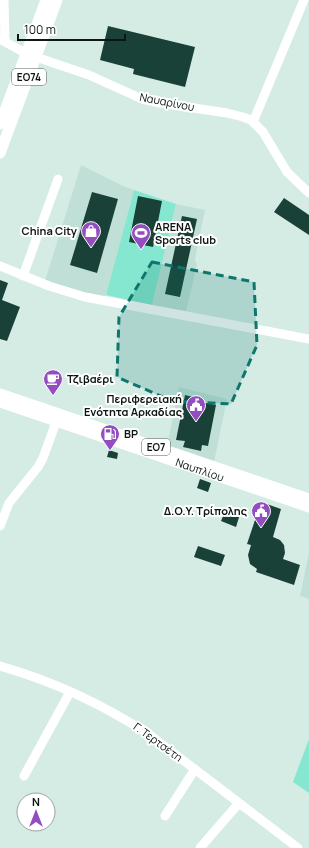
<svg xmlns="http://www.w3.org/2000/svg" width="309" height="848" viewBox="0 0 309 848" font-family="Manrope,sans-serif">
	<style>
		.built { fill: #c0e0d7 }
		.green { fill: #85e7cf }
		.building { fill: #1a4138 }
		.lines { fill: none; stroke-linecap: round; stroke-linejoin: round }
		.minor { stroke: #fff; stroke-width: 9 }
		.major { stroke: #fff; stroke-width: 11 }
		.marked { fill: #0f766e; fill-opacity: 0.2; stroke: #0f766e; stroke-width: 3; stroke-dasharray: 8 5; stroke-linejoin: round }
		.labels { text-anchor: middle; stroke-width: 4; stroke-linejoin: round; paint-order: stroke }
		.shield { fill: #fff; stroke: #565c5a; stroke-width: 1 }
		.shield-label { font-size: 10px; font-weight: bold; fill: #0d1613 }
		.street-label { font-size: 11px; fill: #0d1613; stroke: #fff }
		.poi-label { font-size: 11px; font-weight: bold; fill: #0d1613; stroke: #fff; text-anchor: start }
	</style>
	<rect width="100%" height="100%" fill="#d5ece5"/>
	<!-- built -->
	<path class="built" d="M81,165L123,186L134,190L106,295L103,297L76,292L45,281Z
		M176,204L205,210L195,259L197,265L186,311L152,305Z
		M179,387L227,399L214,462L167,446Z
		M309,552V599L300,596Z"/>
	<!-- green -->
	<path class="green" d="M134,190L176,204L152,305L106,295Z
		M309,739V793L293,782Z"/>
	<!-- building -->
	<path class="building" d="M108,26L195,47L185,87L133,74L134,69L100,60Z
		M92,192L118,199L97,273L70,265Z
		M138,196L162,201L153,247L129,242Z
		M284,198L309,215V235L274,212Z
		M182,216L197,219L180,297L165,294Z
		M0,280L8,283L2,300L20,307L7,341L0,339Z
		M185,395L201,399V402L216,405L208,446L202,445L201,451L183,447L185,441L176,440Z
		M109,450L118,453L117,459L107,457Z
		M200,479L211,483L208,492L197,488Z
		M261,502L281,509L273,537L280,540L284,545L285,553L283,559L300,565L294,585L256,572L257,569L250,564L248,555L251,545L247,544Z
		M226,509L240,514L236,527L221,521Z
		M198,546L225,555L221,566L194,557Z"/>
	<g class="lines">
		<!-- minor -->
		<path class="minor" d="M4,0L5,42
			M0,39L27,54L89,75L142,99L160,103L227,113L243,117L251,120L263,132L287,172L309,193
			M253,122L304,0
			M0,266L49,286L85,297L309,339
			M23,276L58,179
			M0,526L9,503L38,467L43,458L56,422
			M0,666C53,681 104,705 150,735L298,848
			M24,776L70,692
			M165,816L195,769
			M200,848L239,803"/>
		<!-- major -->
		<g class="major">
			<path d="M0,124L46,0"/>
			<path d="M0,153L57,0"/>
			<path d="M0,394L309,499"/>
			<path id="s1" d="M0,402L309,507"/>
		</g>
	</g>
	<!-- marked area -->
	<path class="marked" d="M152,262L254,282L257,345L231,404L172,401L117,377L119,317Z"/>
	<!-- icons -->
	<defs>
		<symbol id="shop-pin" viewBox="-11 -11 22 30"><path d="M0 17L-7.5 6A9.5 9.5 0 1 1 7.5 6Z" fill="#934dc0" stroke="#fff"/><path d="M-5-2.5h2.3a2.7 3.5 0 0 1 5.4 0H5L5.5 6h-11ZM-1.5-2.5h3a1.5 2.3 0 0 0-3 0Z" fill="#fff"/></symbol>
		<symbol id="stadium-pin" viewBox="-11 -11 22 30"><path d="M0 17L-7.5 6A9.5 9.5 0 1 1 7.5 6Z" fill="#934dc0" stroke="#fff"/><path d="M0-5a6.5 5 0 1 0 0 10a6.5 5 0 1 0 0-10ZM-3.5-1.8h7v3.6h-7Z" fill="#fff"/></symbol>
		<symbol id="cafe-pin" viewBox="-11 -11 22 30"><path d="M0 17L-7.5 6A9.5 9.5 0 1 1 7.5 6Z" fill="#934dc0" stroke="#fff"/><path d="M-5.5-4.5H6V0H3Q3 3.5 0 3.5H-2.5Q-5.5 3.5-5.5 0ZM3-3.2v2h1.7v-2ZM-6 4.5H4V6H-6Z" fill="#fff"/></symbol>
		<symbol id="civic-pin" viewBox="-11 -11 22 30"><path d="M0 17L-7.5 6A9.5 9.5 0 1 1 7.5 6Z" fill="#934dc0" stroke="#fff"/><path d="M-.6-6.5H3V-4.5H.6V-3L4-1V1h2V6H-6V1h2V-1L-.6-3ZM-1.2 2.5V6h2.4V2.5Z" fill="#fff"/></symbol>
		<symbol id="fuel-pin" viewBox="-11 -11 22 30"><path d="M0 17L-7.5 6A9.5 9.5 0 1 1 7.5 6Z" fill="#934dc0" stroke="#fff"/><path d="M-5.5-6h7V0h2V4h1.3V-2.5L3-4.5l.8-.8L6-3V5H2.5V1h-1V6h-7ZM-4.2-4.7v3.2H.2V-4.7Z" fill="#fff"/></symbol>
	</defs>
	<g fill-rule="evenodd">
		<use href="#shop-pin" x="80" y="220" width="22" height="30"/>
		<use href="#stadium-pin" x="130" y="222" width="22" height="30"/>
		<use href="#cafe-pin" x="42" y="368" width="22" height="30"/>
		<use href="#civic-pin" x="185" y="394" width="22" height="30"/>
		<use href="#fuel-pin" x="99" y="423" width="22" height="30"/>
		<use href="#civic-pin" x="250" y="500" width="22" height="30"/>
	</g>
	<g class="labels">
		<!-- shield labels -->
		<g class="shield">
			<rect x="12" y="69" width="34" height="16" rx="3"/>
			<rect x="142" y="439" width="28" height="16" rx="3"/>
		</g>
		<g class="shield-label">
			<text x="29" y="81">ΕΟ74</text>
			<text x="156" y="451">ΕΟ7</text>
		</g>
		<!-- street labels -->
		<g class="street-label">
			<text transform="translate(167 102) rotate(11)" y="4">Ναυαρίνου</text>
			<text dy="4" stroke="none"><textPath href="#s1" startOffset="211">Ναυπλίου</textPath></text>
			<text transform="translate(158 742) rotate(36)" y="4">Γ. Τερτσέτη</text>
		</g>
		<!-- poi labels -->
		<g class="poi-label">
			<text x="155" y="231">ARENA<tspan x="155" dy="13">Sports club</tspan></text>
			<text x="77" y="235" text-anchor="end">China City</text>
			<text x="67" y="383">Τζιβαέρι</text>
			<text x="182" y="403" text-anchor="end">Περιφερειακή<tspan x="182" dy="13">Ενότητα Αρκαδίας</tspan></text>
			<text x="124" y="438">BP</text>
			<text x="247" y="515" text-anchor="end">Δ.Ο.Υ. Τρίπολης</text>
		</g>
	</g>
	<!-- north arrow -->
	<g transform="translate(36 812)"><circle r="19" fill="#ffffff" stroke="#9ea2a1"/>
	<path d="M0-3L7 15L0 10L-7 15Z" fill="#934dc0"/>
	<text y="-6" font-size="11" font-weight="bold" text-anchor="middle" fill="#0d1613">N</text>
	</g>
	<!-- scale -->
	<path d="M18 34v6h107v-6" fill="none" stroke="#0d1613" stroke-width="2"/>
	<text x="24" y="34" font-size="12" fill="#0d1613" stroke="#ffffff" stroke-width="3" paint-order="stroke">100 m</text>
</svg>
